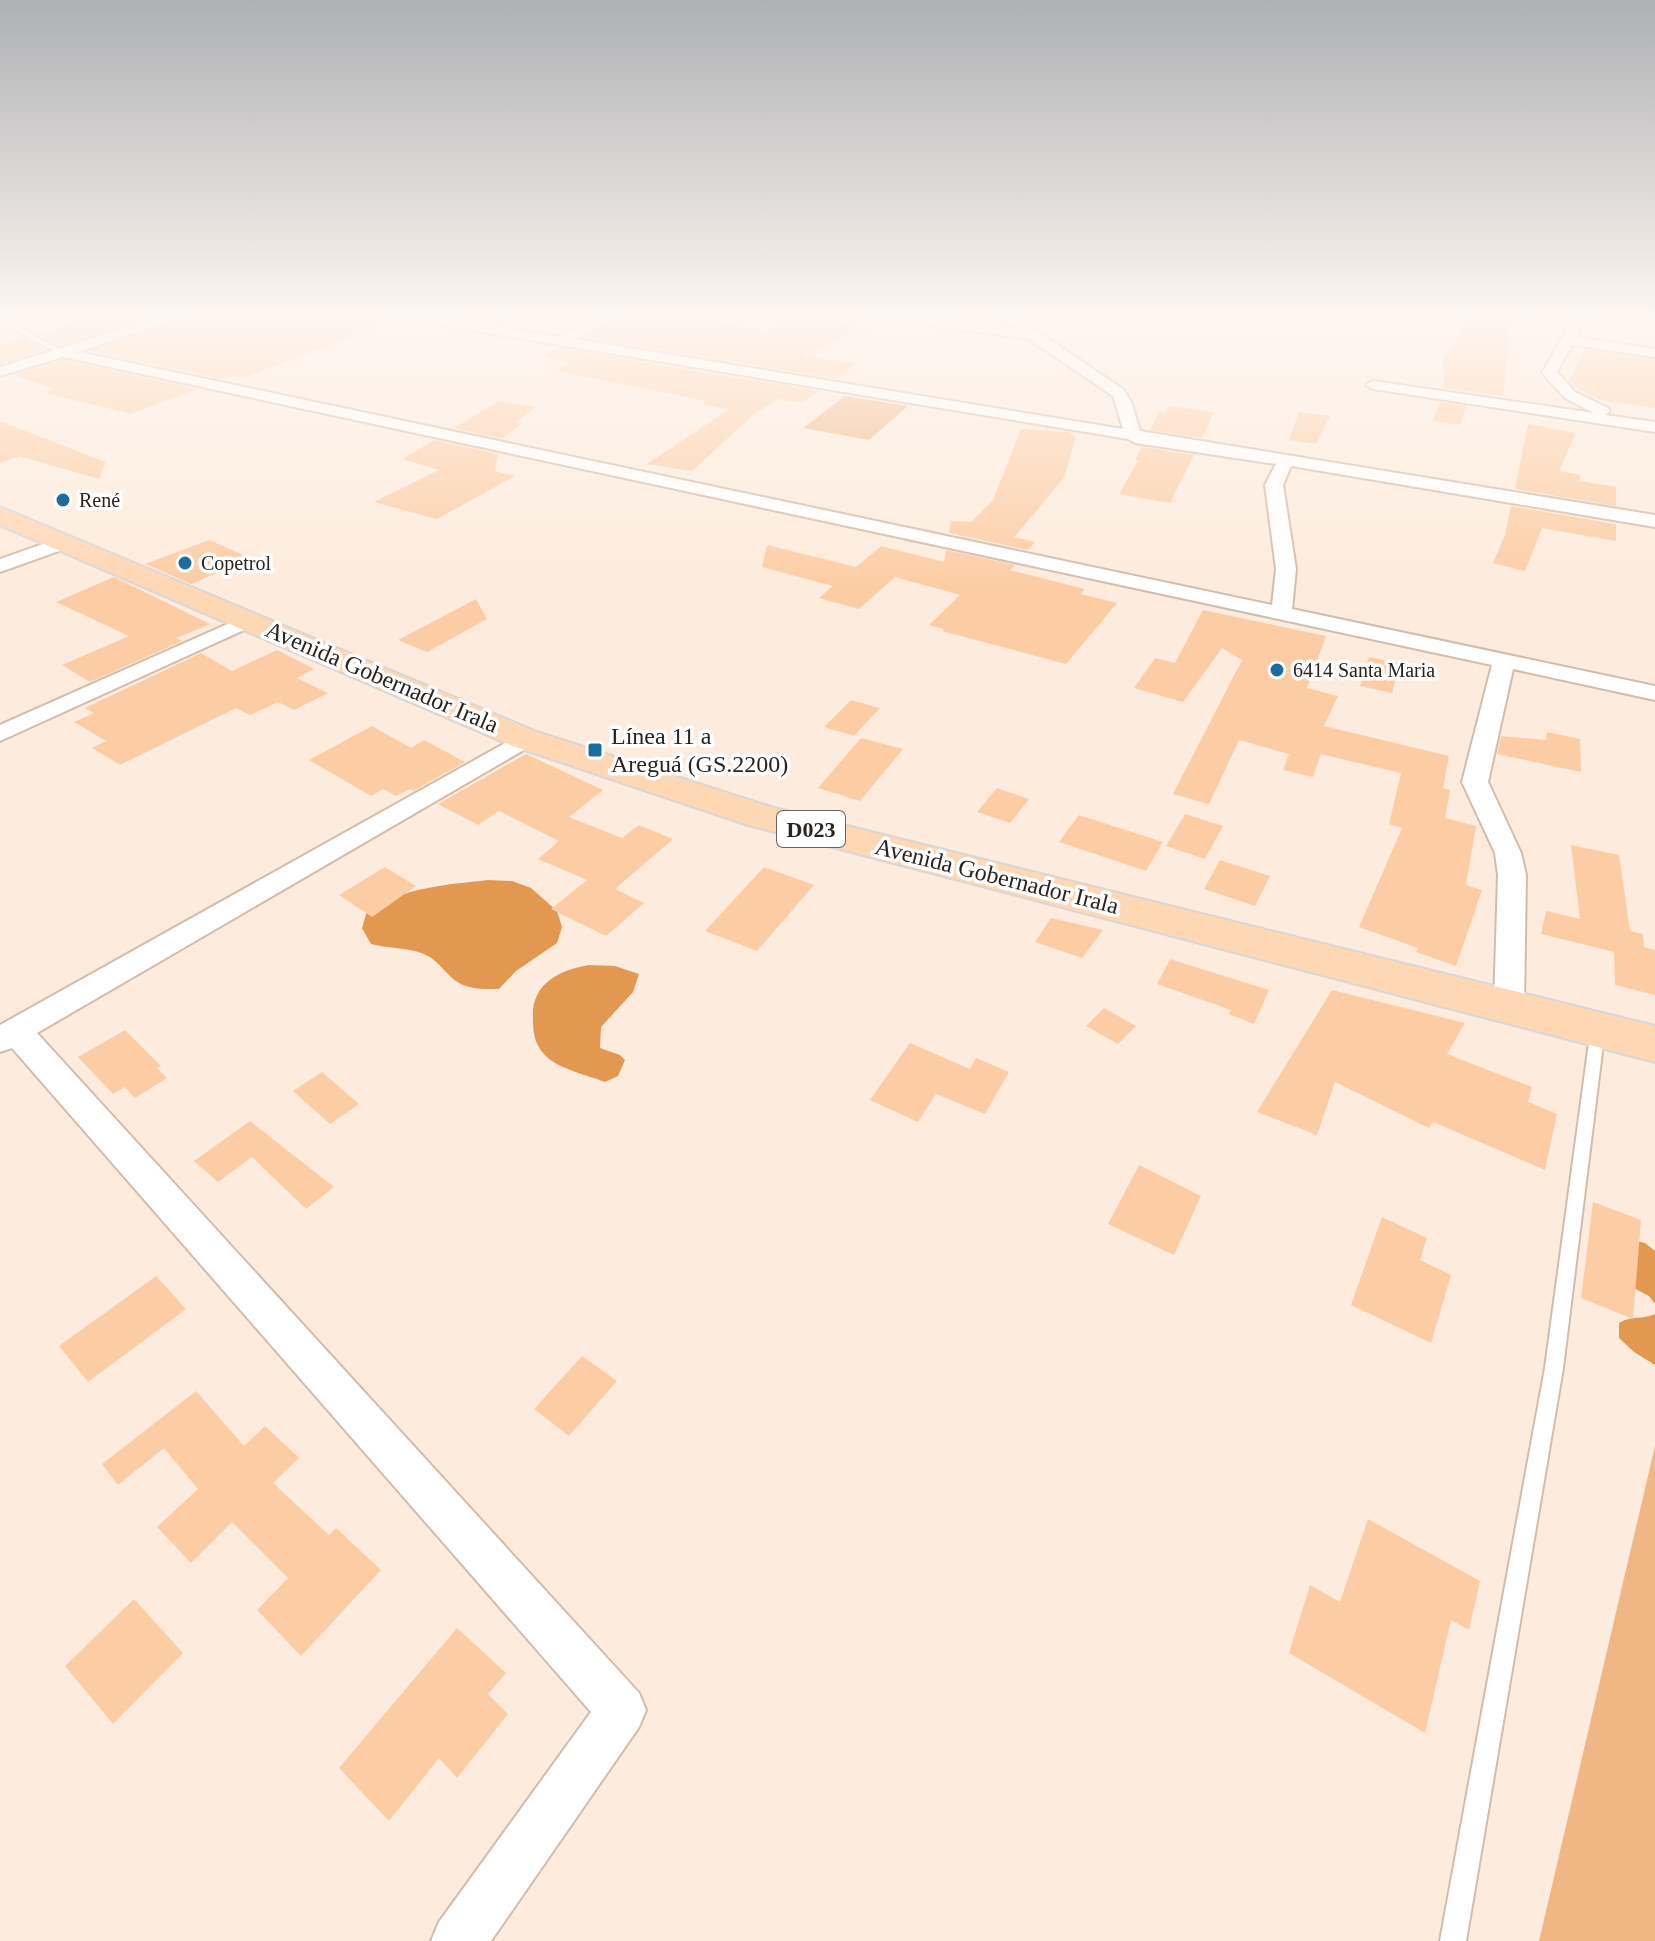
<svg xmlns="http://www.w3.org/2000/svg" width="1655" height="1941" viewBox="0 0 1655 1941" font-family="'Times New Roman',serif">
	<style>
		.green { fill: #f0b684 }
		.forest { fill: #e39852 }
		.building { fill: #fccda5 }
		.lines { fill: none; stroke-linecap: round; stroke-linejoin: round }
		.lane-casing { stroke: #d2bdac; stroke-width: 4 }
		.street-casing { stroke: #d2bdac; stroke-width: 4 }
		.primary-casing { stroke: #d9d7d6; stroke-width: 4 }
		.lane { fill: #fff; fill-rule: evenodd }
		.street { fill: #fff; fill-rule: evenodd }
		.primary { fill: #fed7b5; fill-rule: evenodd }
		.poi-dot { fill: #1d6c9e; stroke: #fff; stroke-width: 3 }
		.labels { text-anchor: middle; stroke-width: 7; stroke-linejoin: round; paint-order: stroke }
		.far-poi-label { font-size: 20px; fill: #2b231d; stroke: #fff; text-anchor: start }
		.shield { fill: #fff; stroke: #6b6561; stroke-width: 2 }
		.shield-label { font-size: 22px; font-weight: bold; fill: #2b231d }
		.street-label { font-size: 24px; fill: #2b231d; stroke: #fff }
		.poi-label { font-size: 24px; fill: #2b231d; stroke: #fff; text-anchor: start }
	</style>
	<rect width="100%" height="100%" fill="#fdecdd"/>
	<!-- green -->
	<path class="green" d="M845,396L908,406L869,440L803,428Z
		M1655,1446V1941H1539Z"/>
	<!-- forest -->
	<path class="forest" d="M488,880L512,881L531,888L557,911L562,927L557,943L516,971L499,989C481,989 465,990 451,977C440,967 436,958 421,953C409,948 386,948 371,944L362,928L367,911C405,887 445,885 488,880Z
		M589,965L615,966L639,974L633,992L601,1027L600,1048L620,1055L625,1060L618,1076L605,1082C587,1075 555,1068 543,1053C534,1042 533,1032 533,1018C531,984 559,970 589,965Z
		M1628,1239L1645,1243L1655,1251V1304L1649,1296L1630,1286Z
		M1655,1314V1365L1634,1352L1619,1338V1323C1632,1315 1642,1320 1655,1314Z"/>
	<!-- building -->
	<path class="building" d="M102,314H158L58,346L38,334Z
		M193,314H331L383,325L243,378L232,375L222,379L90,351Z
		M637,314H673L767,330L797,315L868,328L802,355L856,364L836,379L584,337L612,322L619,323Z
		M1473,314H1512L1503,396L1444,388L1443,360Z
		M23,338L45,350L0,364V345Z
		M558,348L819,391L802,403L778,399L753,415L692,471L647,464L728,410L702,404L706,401L557,371L570,362L542,356Z
		M1585,350L1655,360V408L1599,400L1579,390L1569,381Z
		M63,360L197,389L131,414L45,393L54,389L14,375Z
		M499,401L536,407L515,423L521,424L502,439L454,428Z
		M1440,402L1466,406L1460,425L1433,421Z
		M1169,406L1214,412L1202,438L1150,430L1159,412L1165,413Z
		M1299,412L1330,416L1316,444L1289,440Z
		M0,421L105,462L99,479L19,456L0,463Z
		M1528,424L1576,433L1559,471L1580,475V481L1616,487V506L1515,489Z
		M1021,429L1069,432L1076,437L1064,478L1014,537L1035,542L1028,550L949,533L951,521L971,522L993,500Z
		M434,440L498,454L495,471L515,476L437,519L374,502L439,470L403,459Z
		M1142,447L1194,455L1170,503L1119,494L1138,461L1135,460Z
		M1511,506L1616,524V541L1542,528L1525,571L1493,563L1505,535Z
		M209,540L246,556L221,567L226,569L191,584L145,564Z
		M767,545L856,567L881,546L944,562L946,550L1015,565L1010,570L1085,589L1081,594L1117,603L1066,664L942,631L944,629L929,625L960,595L895,577L859,609L819,598L833,586L762,567Z
		M114,577L210,624L177,638L182,641L90,682L62,665L129,636L56,602Z
		M476,599L487,619L427,652L398,640Z
		M1203,610L1326,636L1307,688L1338,696L1324,726L1449,756L1443,788L1450,790L1445,818L1476,826L1466,885L1482,890L1456,966L1416,952L1418,948L1359,927L1402,828L1389,824L1401,773L1321,754L1313,777L1283,770L1289,754L1239,740L1209,804L1173,794L1242,660L1222,648L1183,702L1134,688L1155,658L1175,663Z
		M277,650L314,669L297,678L328,693L294,710L278,702L250,715L236,708L120,765L92,748L106,741L74,722L94,713L85,708L201,653L232,671Z
		M1369,657L1400,663L1392,693L1360,686Z
		M851,700L880,708L854,736L824,727Z
		M372,726L411,748L424,740L465,762L413,791L410,789L396,796L383,789L371,796L309,760Z
		M1547,732L1580,739L1581,772L1497,754L1501,736L1546,740Z
		M861,738L903,749L860,801L818,788Z
		M526,754L603,790L569,817L622,838L639,825L673,839L615,889L644,903L606,936L551,909L587,880L538,859L559,841L499,811L478,825L438,804Z
		M997,788L1029,799L1010,823L977,812Z
		M1185,814L1223,826L1205,859L1166,846Z
		M1079,815L1163,842L1146,871L1059,842Z
		M1571,845L1619,855L1630,931L1643,934L1644,947L1655,950V995L1615,985L1614,952L1541,934L1546,911L1580,919Z
		M1220,860L1270,876L1255,906L1204,889Z
		M385,867L416,886L372,917L339,895Z
		M764,867L814,885L757,951L705,931Z
		M1051,918L1103,930L1082,958L1035,942Z
		M1170,959L1269,990L1254,1024L1229,1014L1231,1010L1157,984Z
		M1332,990L1465,1023L1447,1054L1532,1087L1528,1102L1557,1114L1545,1170L1433,1122L1429,1128L1335,1082L1317,1135L1257,1112Z
		M1104,1008L1136,1026L1118,1044L1086,1026Z
		M125,1030L161,1066L157,1068L167,1078L135,1098L125,1087L113,1094L78,1057Z
		M910,1043L970,1069L976,1058L1009,1072L985,1114L936,1094L918,1122L870,1100Z
		M322,1072L359,1104L330,1124L293,1091Z
		M250,1121L334,1187L306,1209L252,1157L218,1182L194,1161Z
		M1139,1165L1201,1196L1174,1255L1108,1224Z
		M1593,1202L1641,1220L1633,1319L1581,1298Z
		M1382,1217L1427,1238L1420,1260L1451,1275L1431,1343L1351,1305Z
		M156,1276L186,1309L88,1382L59,1346Z
		M582,1356L617,1381L569,1436L534,1409Z
		M196,1391L244,1446L265,1426L299,1458L273,1483L329,1535L336,1528L381,1570L301,1656L257,1610L288,1578L232,1522L191,1563L157,1527L198,1489L164,1448L118,1485L102,1464Z
		M1368,1519L1480,1581L1469,1630L1451,1620L1425,1733L1289,1653L1310,1585L1340,1602Z
		M134,1599L183,1653L113,1724L65,1666Z
		M457,1628L506,1673L488,1694L508,1714L457,1778L439,1758L389,1821L339,1768Z"/>
	<g class="lines">
		<defs>
			<path id="lane" d="M0,319L25,330L63,352L60,354L0,323Z
				M1598,1023L1603,1024L1605,1028L1563,1368L1466,1941H1440L1545,1368L1591,1028L1593,1024Z"/>
			<path id="street" d="M169,314H190L79,352L1272,605L1276,569L1265,485L1276,464L1135,443L1128,439L396,318L390,314H423L559,337L605,314H622L575,339L1123,429L1113,396L1029,339L878,318L872,314H909L1016,329L996,314H1012L1124,390L1132,404L1140,431L1655,515V527L1291,466L1283,485L1296,569L1292,609L1655,686V700L1513,669L1488,782L1521,853L1526,875L1524,1005L1520,1013L1509,1016L1498,1013L1494,1005L1498,875L1495,853L1462,782L1492,665L63,357L0,376V367Z
				M1576,314H1589L1577,337L1655,349V357L1572,345L1557,372L1575,392L1608,408L1610,411L1605,415L1655,422V432L1373,389L1366,385L1373,381L1594,413L1565,398L1542,373Z
				M63,537L73,543L70,547L0,572V559Z
				M250,614L257,616L261,620L257,624L0,741V725Z
				M525,732L534,734L537,739L534,744L37,1033L639,1693L646,1710L639,1727L491,1941H431L439,1922L591,1712L12,1048L0,1052V1025Z"/>
			<path id="primary" d="M0,507L537,732L774,808L1655,1026V1062L748,825L513,746L0,525Z"/>
		</defs>
		<!-- lane casing -->
		<use href="#lane" class="lane-casing"/>
		<!-- street casing -->
		<use href="#street" class="street-casing"/>
		<!-- primary casing -->
		<use href="#primary" class="primary-casing"/>
		<!-- lane -->
		<use href="#lane" class="lane"/>
		<!-- street -->
		<use href="#street" class="street"/>
		<!-- primary -->
		<use href="#primary" class="primary"/>
	</g>
	<!-- sky -->
	<linearGradient id="sky" x2="0" y2="1"><stop stop-color="#aeb0b4"/><stop offset="0.54" stop-color="#fef6f0"/><stop offset="1" stop-color="#fef6f0" stop-opacity="0"/></linearGradient>
	<rect width="1655" height="586" fill="url(#sky)"/>
	<!-- markers -->
	<g class="poi-dot">
		<circle cx="63" cy="500" r="8"/>
		<circle cx="185" cy="563" r="8"/>
		<circle cx="1277" cy="670" r="8"/>
		<rect x="587" y="742" width="16" height="16" rx="4"/>
	</g>
	<g class="labels">
		<!-- far-poi labels -->
		<g class="far-poi-label">
			<text x="79" y="507">René</text>
			<text x="201" y="570">Copetrol</text>
			<text x="1293" y="677">6414 Santa Maria</text>
		</g>
		<!-- shield labels -->
		<rect class="shield" x="777" y="811" width="68" height="36" rx="6"/>
		<g class="shield-label">
			<text x="811" y="837">D023</text>
		</g>
		<!-- street labels -->
		<g class="street-label">
			<text transform="translate(382 677) rotate(23)" y="8">Avenida Gobernador Irala</text>
			<text transform="translate(997 876) rotate(14)" y="8">Avenida Gobernador Irala</text>
		</g>
		<!-- poi labels -->
		<g class="poi-label">
			<text x="611" y="744">Línea 11 a<tspan x="611" dy="28">Areguá (GS.2200)</tspan></text>
		</g>
	</g>
</svg>
